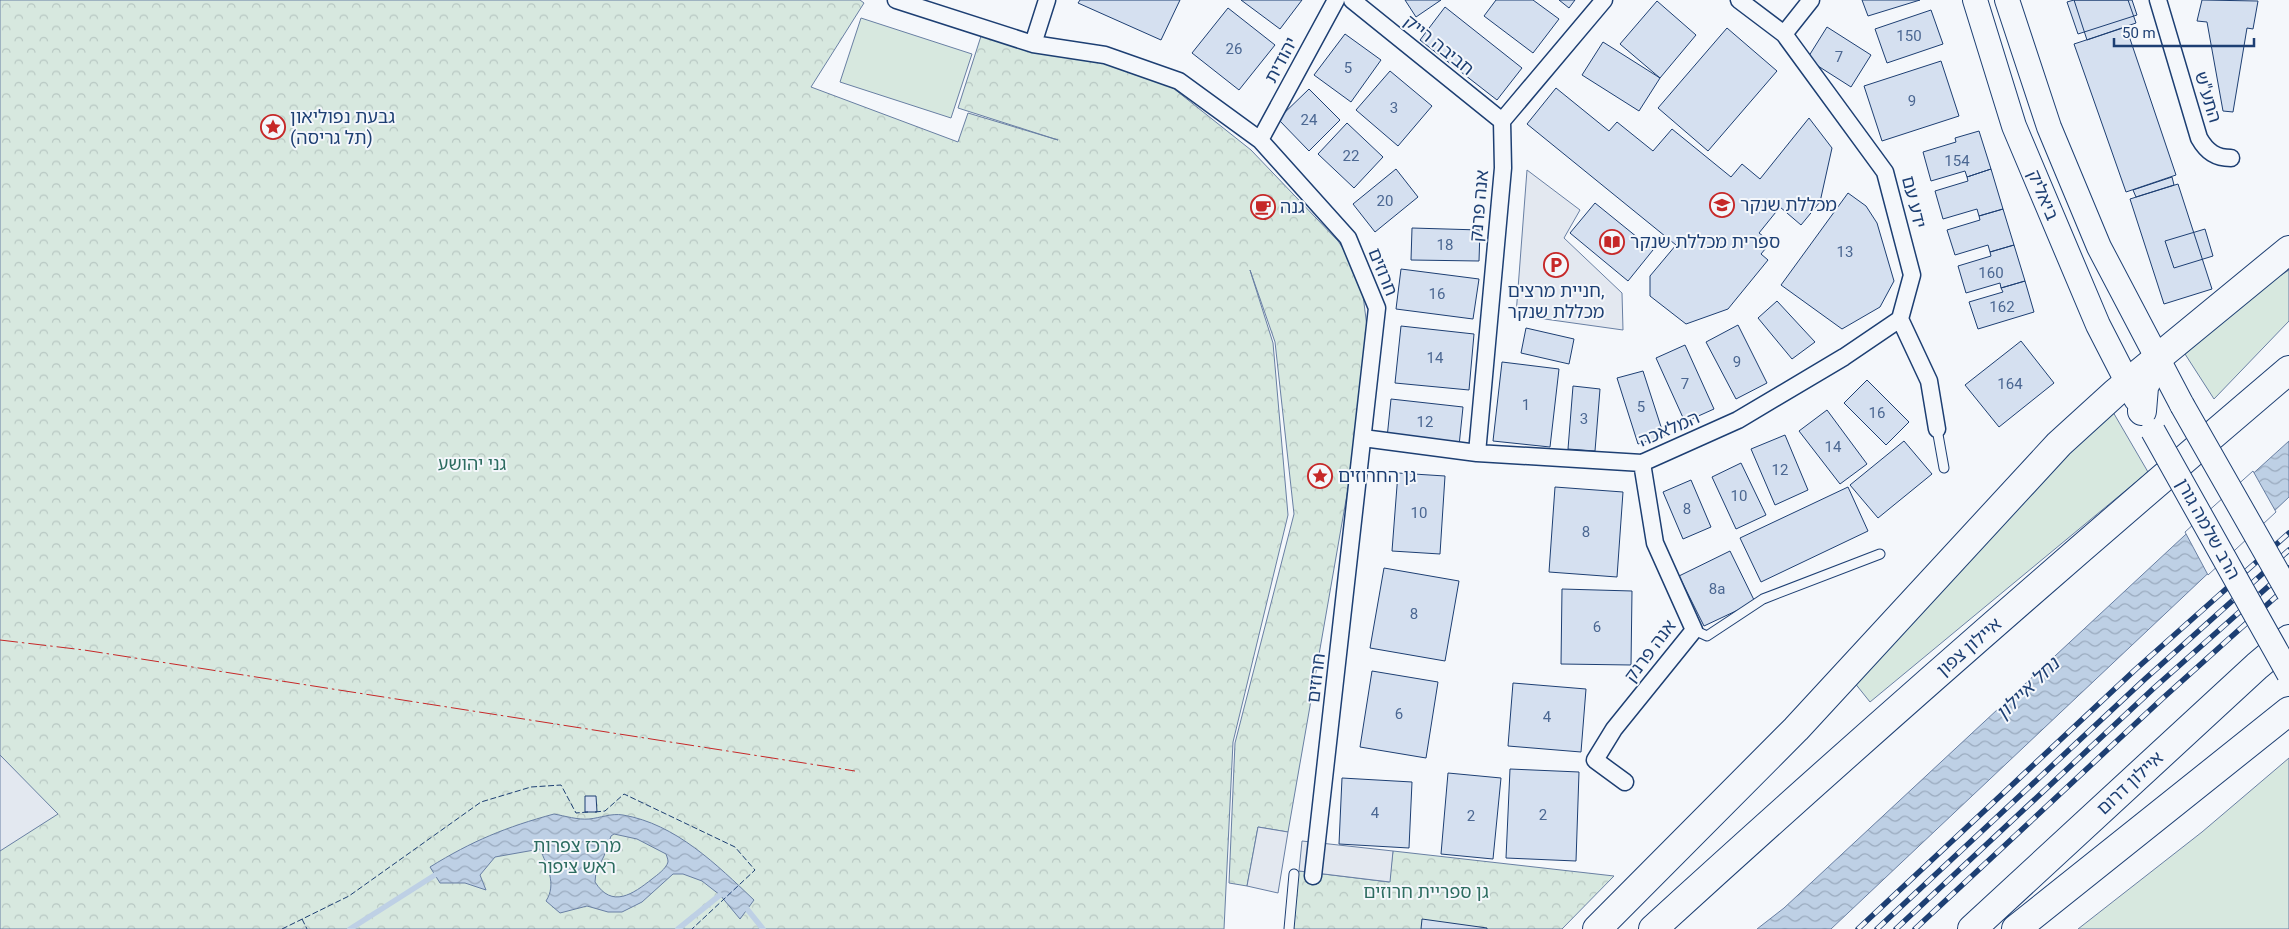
<svg xmlns="http://www.w3.org/2000/svg" width="2289" height="929" viewBox="0 0 2289 929" font-family="Roboto,'Noto Sans Hebrew',sans-serif">
	<style>
		.grass { fill: #d7e8df; stroke: #687fa3 }
		.park { fill: url(#park-crowns); stroke: #687fa3 }
		.parking { fill: #e3e8f0; stroke: #687fa3 }
		.water { fill: url(#water-waves); stroke: #687fa3; fill-rule: evenodd }
		.pier { fill: #f4f7fb; stroke: #687fa3 }
		.lines { fill: none; stroke-linecap: round; stroke-linejoin: round }
		.stream { stroke: #bed0e5; stroke-width: 5.5 }
		.building { fill: #d5e0f0; stroke: #1d3f73 }
		.service-casing { stroke: #1d3f73; stroke-width: 11 }
		.minor-casing { stroke: #1d3f73; stroke-width: 19 }
		.secondary-casing { stroke: #1d3f73; stroke-width: 26 }
		.motorway-casing { stroke: #1d3f73; stroke-width: 30 }
		.service { stroke: #f4f7fb; stroke-width: 9 }
		.minor { stroke: #f4f7fb; stroke-width: 16 }
		.secondary { stroke: #f4f7fb; stroke-width: 24 }
		.motorway { stroke: #f4f7fb; stroke-width: 28 }
		.rail-casing { stroke: #1d3f73; stroke-width: 5.5 }
		.rail { stroke: #f4f7fb; stroke-width: 4; stroke-dasharray: 11; stroke-linecap: butt }
		.secondary-bridge-casing { stroke: #1d3f73; stroke-width: 26; stroke-linecap: butt }
		.secondary-bridge { stroke: #f4f7fb; stroke-width: 24 }
		.fence { stroke: #1d3f73; stroke-width: 1; stroke-dasharray: 6 2.5; stroke-linecap: butt }
		.power { stroke: #c62828; stroke-width: 1; stroke-dasharray: 18 4 2.5 4; stroke-linecap: butt }
		.labels { text-anchor: middle; stroke-width: 4; stroke-linejoin: round; paint-order: stroke }
		.number-label { font-size: 15px; fill: #4b6792 }
		.street-label { font-size: 18px; fill: #1d3f73; stroke: #f4f7fb }
		.poi-label { font-size: 18px; fill: #1d3f73; stroke: #f4f7fb; text-anchor: start }
		.park-label { font-size: 18px; fill: #2c6c60; stroke: #f4f7fb }
		.water-label { font-size: 19px; font-style: italic; fill: #1d3f73; stroke: #f4f7fb }
	</style>
	<defs>
		<pattern id="park-crowns" width="20" height="18" patternUnits="userSpaceOnUse" patternTransform="scale(1.25)"><rect width="20" height="18" fill="#d7e8df"/><path d="M2 6a3 3 0 1 1 6 0M12 15a3 3 0 1 1 6 0" fill="none" stroke="#b8c8c3"/></pattern>
		<pattern id="water-waves" width="16" height="10" patternUnits="userSpaceOnUse" patternTransform="scale(1.25)"><rect width="16" height="10" fill="#bed0e5"/><path d="M0 5q4-4 8 0t8 0" fill="none" stroke="#9aaabe"/></pattern>
	</defs>
	<rect width="100%" height="100%" fill="#f4f7fb"/>
	<!-- grass -->
	<path class="grass" d="M861,18L972,54L951,118L840,82Z
		M2289,270V321L2214,399L2185,354L2264,286Z
		M2113,412L2148,472L1870,702L1854,682L2065,454Z
		M2289,758V929H2078L2202,832Z"/>
	<!-- park -->
	<path class="park" d="M0,0H860L864,3L811,87L958,142L968,113L1058,140L958,108L982,33L1107,61L1173,88L1251,150L1338,241L1349,257L1363,295L1367,327L1357,437L1288,832L1258,827L1247,886L1229,883L1235,743L1294,514L1275,342L1250,270L1273,343L1288,515L1233,742L1224,929H0Z
		M1393,851L1614,876L1562,929H1289L1299,871L1389,882Z"/>
	<!-- parking -->
	<path class="parking" d="M1527,170L1580,210L1564,238L1622,293L1623,330L1516,315Z
		M0,755L58,814L0,851Z
		M1258,827L1288,832L1278,893L1247,886Z
		M1302,841L1393,851L1390,882L1299,871Z"/>
	<!-- water -->
	<path class="water" d="M2289,441V497L1831,929H1757L1784,908L2184,536Z
		M554,814C565,816 578,820 589,819C600,818 611,813 623,815C676,824 717,865 754,900L740,919L720,895L702,881L683,874H673L642,902L622,912H608L587,906L560,913L546,901C557,884 547,866 540,849L495,857L480,875L486,890L465,883H440L430,867C472,841 506,827 554,814ZM614,834L637,839L666,854C667,857 668,859 668,862C666,869 657,875 652,879C633,894 612,909 595,882L596,872L604,856L611,836Z"/>
	<!-- pier -->
	<path class="pier" d="M2253,471L2276,512L2208,575L2185,532Z"/>
	<g class="lines">
		<!-- stream -->
		<path class="stream" d="M747,909L763,929
			M350,929L435,875
			M678,929L720,895"/>
	</g>
	<!-- building -->
	<path class="building" d="M1080,0H1180L1161,40L1078,3Z
		M1241,0H1302L1280,29Z
		M1405,0H1441L1416,17Z
		M1496,0H1533L1559,19L1533,53L1484,16Z
		M1559,0H1575L1569,8Z
		M1862,0H1920L1868,16Z
		M2074,0H2128L2136,23L2087,40Z
		M2074,0H2132L2137,15L2078,34L2067,2Z
		M2202,0L2258,1L2253,29L2247,28L2233,112L2223,111L2207,22L2197,21Z
		M1657,1L1696,35L1660,78L1620,44Z
		M1445,7L1522,68L1497,100L1420,40Z
		M1228,8L1275,45L1239,90L1192,53Z
		M1931,10L1943,44L1887,63L1875,29Z
		M1827,27L1871,55L1851,87L1807,59Z
		M2126,27L2176,175L2126,192L2074,44Z
		M1727,28L1777,71L1708,151L1658,108Z
		M1345,34L1381,60L1351,102L1314,75Z
		M1603,42L1660,78L1639,111L1582,75Z
		M1941,61L1959,116L1882,141L1864,86Z
		M1390,71L1432,106L1398,146L1356,110Z
		M1556,88L1609,131L1617,122L1653,151L1672,129L1731,177L1742,164L1760,179L1809,118L1832,148L1820,202L1801,225L1780,207L1759,233L1771,242L1761,254L1768,260L1728,309L1686,324L1650,296V276L1676,245L1527,124Z
		M1309,89L1340,120L1309,151L1278,119Z
		M1347,123L1383,157L1354,188L1318,154Z
		M1979,131L1991,169L1967,177L1965,171L1931,181L1923,152L1956,142L1955,138Z
		M1396,169L1418,197L1375,232L1353,204Z
		M1991,169L2003,209L1979,216L1977,209L1943,219L1935,191L1968,181L1967,177Z
		M2172,177L2174,185L2136,197L2133,190Z
		M2178,184L2212,289L2164,304L2130,199Z
		M1848,193L1866,206L1877,223L1894,281L1880,307L1842,329L1781,285Z
		M1595,203L1653,250L1628,281L1570,233Z
		M2003,209L2014,245L1990,252L1988,245L1955,255L1947,230L1980,220L1979,216Z
		M1412,228L1480,230L1479,261L1411,260Z
		M2205,229L2213,256L2174,268L2165,241Z
		M2014,245L2025,281L2001,288L2000,283L1966,293L1958,266L1991,256L1990,252Z
		M1401,269L1479,279L1473,319L1396,309Z
		M2025,281L2034,312L1978,329L1969,302L2003,292L2001,288Z
		M1777,301L1815,342L1792,359L1758,318Z
		M1738,325L1767,383L1736,399L1706,342Z
		M1401,326L1474,334L1469,390L1395,383Z
		M1526,328L1574,339L1569,364L1521,353Z
		M2021,341L2054,383L1999,427L1965,385Z
		M1685,345L1714,409L1685,422L1656,358Z
		M1502,362L1559,369L1550,447L1493,441Z
		M1643,371L1664,436L1638,444L1617,378Z
		M1867,380L1909,422L1886,445L1844,403Z
		M1573,386L1600,389L1595,451L1568,449Z
		M1391,399L1463,407L1459,446L1387,438Z
		M1827,410L1867,464L1840,484L1799,431Z
		M1785,435L1808,490L1775,505L1751,449Z
		M1904,441L1932,474L1878,518L1850,485Z
		M1741,463L1766,515L1736,529L1712,477Z
		M1398,473L1445,476L1440,554L1392,551Z
		M1691,480L1711,527L1683,539L1663,492Z
		M1555,487L1623,492L1617,577L1549,572Z
		M1848,487L1868,531L1761,582L1740,538Z
		M1730,551L1755,602L1704,626L1679,576Z
		M1384,568L1459,581L1445,661L1370,648Z
		M1562,589L1632,591L1631,665L1561,664Z
		M1372,671L1438,682L1426,758L1360,747Z
		M1513,683L1586,689L1581,752L1508,746Z
		M1510,769L1579,772L1576,861L1506,858Z
		M1448,773L1501,778L1493,859L1441,854Z
		M1342,778L1412,782L1409,848L1339,844Z
		M585,796H596L597,812H585Z
		M1422,919L1487,928V929H1421Z"/>
	<g class="lines">
		<defs>
			<path id="service" d="M1937,429L1944,468
				M1694,630L1707,636L1763,599L1880,554
				M1289,929L1294,874"/>
			<path id="minor" d="M896,0L1033,44L1105,55L1179,81L1260,140L1348,238L1377,308L1313,876
				M1352,0L1502,121
				M1739,0L1784,34L1885,172L1912,275L1900,319L1929,381L1937,429
				M2158,0L2199,138C2207,152 2216,158 2231,158
				M1784,34L1811,0
				M1033,44L1047,0
				M1260,140L1336,0
				M1363,438L1477,453L1642,463L1738,420L1844,357L1900,319
				M1477,453L1503,168L1502,121L1604,0
				M1625,782L1595,760L1614,729L1694,630L1655,543L1642,463"/>
			<path id="secondary" d="M1975,0L2014,126L2098,325L2136,399
				M2007,0L2049,127L2099,247L2182,405"/>
			<path id="motorway" d="M2142,411L2144,387L2156,362
				M1597,929L1796,729L2059,444L2115,393L2289,250
				M1653,929C1861,739 2074,553 2289,370
				M1972,929L2257,666L2289,639
				M2016,929L2289,711"/>
		</defs>
		<!-- service casing -->
		<use href="#service" class="service-casing"/>
		<!-- minor casing -->
		<use href="#minor" class="minor-casing"/>
		<!-- secondary casing -->
		<use href="#secondary" class="secondary-casing"/>
		<!-- motorway casing -->
		<use href="#motorway" class="motorway-casing"/>
		<!-- service -->
		<use href="#service" class="service"/>
		<!-- minor -->
		<use href="#minor" class="minor"/>
		<!-- secondary -->
		<use href="#secondary" class="secondary"/>
		<!-- motorway -->
		<use href="#motorway" class="motorway"/>
		<defs>
			<path id="rail" d="M1858,929L2136,669L2289,533
				M1877,929L2145,679L2289,550
				M1896,929L2154,688L2289,568
				M1915,929L2163,698L2289,585"/>
		</defs>
		<!-- rail casing -->
		<use href="#rail" class="rail-casing"/>
		<!-- rail -->
		<use href="#rail" class="rail"/>
		<defs>
			<path id="secondary-bridge" d="M2182,405L2289,593
				M2153,431L2289,674"/>
		</defs>
		<!-- secondary-bridge casing -->
		<use href="#secondary-bridge" class="secondary-bridge-casing"/>
		<!-- secondary-bridge -->
		<use href="#secondary-bridge" class="secondary-bridge"/>
		<!-- fence -->
		<path class="fence" d="M595,812L605,811L624,794L735,847L755,870L692,929
			M302,919L307,929
			M282,929L349,896L481,802L531,787L561,785L576,813L588,812"/>
		<!-- power -->
		<path class="power" d="M0,640L84,650L855,771"/>
	</g>
	<!-- icons -->
	<defs>
		<symbol id="sight-ring" viewBox="-11 -11 22 22"><circle r="9.5" fill="#f4f7fb" stroke="#c62828" stroke-width="1.5"/><path d="M0-6L1.8-2.2L6-1.7L2.9 1.2L3.7 5.4L0 3.3L-3.7 5.4L-2.9 1.2L-6-1.7L-1.8-2.2Z" fill="#c62828"/></symbol>
		<symbol id="university-ring" viewBox="-11 -11 22 22"><circle r="9.5" fill="#f4f7fb" stroke="#c62828" stroke-width="1.5"/><path d="M0-5L7-2L0 1L-7-2ZM-4 1L0 2.5L4 1V4Q0 6-4 4Z" fill="#c62828"/></symbol>
		<symbol id="cafe-ring" viewBox="-11 -11 22 22"><circle r="9.5" fill="#f4f7fb" stroke="#c62828" stroke-width="1.5"/><path d="M-5.5-4.5H6V0H3Q3 3.5 0 3.5H-2.5Q-5.5 3.5-5.5 0ZM3-3.2v2h1.7v-2ZM-6 4.5H4V6H-6Z" fill="#c62828"/></symbol>
		<symbol id="library-ring" viewBox="-11 -11 22 22"><circle r="9.5" fill="#f4f7fb" stroke="#c62828" stroke-width="1.5"/><path d="M-6-4Q-3-5.5-.7-3.5V5Q-3 3-6 4ZM6-4Q3-5.5 .7-3.5V5Q3 3 6 4Z" fill="#c62828"/></symbol>
		<symbol id="parking-ring" viewBox="-11 -11 22 22"><circle r="9.5" fill="#f4f7fb" stroke="#c62828" stroke-width="1.5"/><path d="M-3.5-5.5H1a3.5 3.5 0 0 1 0 7H-1V5.5H-3.5ZM-1-3.4V-.6H.8a1.4 1.4 0 0 0 0-2.8Z" fill="#c62828"/></symbol>
	</defs>
	<g fill-rule="evenodd">
		<use href="#sight-ring" x="259" y="113" width="28" height="28"/>
		<use href="#university-ring" x="1708" y="191" width="28" height="28"/>
		<use href="#cafe-ring" x="1249" y="193" width="28" height="28"/>
		<use href="#library-ring" x="1598" y="228" width="28" height="28"/>
		<use href="#parking-ring" x="1542" y="251" width="28" height="28"/>
		<use href="#sight-ring" x="1306" y="462" width="28" height="28"/>
	</g>
	<g class="labels">
		<!-- number labels -->
		<g class="number-label">
			<text x="1909" y="41">150</text>
			<text x="1234" y="54">26</text>
			<text x="1839" y="62">7</text>
			<text x="1348" y="73">5</text>
			<text x="1912" y="106">9</text>
			<text x="1394" y="113">3</text>
			<text x="1309" y="125">24</text>
			<text x="1351" y="161">22</text>
			<text x="1957" y="166">154</text>
			<text x="1385" y="206">20</text>
			<text x="1445" y="250">18</text>
			<text x="1845" y="257">13</text>
			<text x="1991" y="278">160</text>
			<text x="1437" y="299">16</text>
			<text x="2002" y="312">162</text>
			<text x="1435" y="363">14</text>
			<text x="1737" y="367">9</text>
			<text x="1685" y="389">7</text>
			<text x="2010" y="389">164</text>
			<text x="1526" y="410">1</text>
			<text x="1641" y="412">5</text>
			<text x="1877" y="418">16</text>
			<text x="1584" y="424">3</text>
			<text x="1425" y="427">12</text>
			<text x="1833" y="452">14</text>
			<text x="1780" y="475">12</text>
			<text x="1739" y="501">10</text>
			<text x="1687" y="514">8</text>
			<text x="1419" y="518">10</text>
			<text x="1586" y="537">8</text>
			<text x="1717" y="594">8a</text>
			<text x="1414" y="619">8</text>
			<text x="1597" y="632">6</text>
			<text x="1399" y="719">6</text>
			<text x="1547" y="722">4</text>
			<text x="1375" y="818">4</text>
			<text x="1543" y="820">2</text>
			<text x="1471" y="821">2</text>
		</g>
		<!-- street labels -->
		<g class="street-label">
			<text transform="translate(1439 45) rotate(39)" y="6">חביבה רייק</text>
			<text transform="translate(1281 60) rotate(-62)" y="6">יהודית</text>
			<text transform="translate(2208 97) rotate(73)" y="6">התע"ש</text>
			<text transform="translate(2043 195) rotate(67)" y="6">ביאליק</text>
			<text transform="translate(1914 202) rotate(76)" y="6">ידע עם</text>
			<text transform="translate(1479 206) rotate(-85)" y="6">אנה פרנק</text>
			<text transform="translate(1383 272) rotate(68)" y="6">חרוזים</text>
			<text transform="translate(1669 429) rotate(-23)" y="6">המלאכה</text>
			<text transform="translate(2208 529) rotate(61)" y="6">הרב שלמה גורן</text>
			<text transform="translate(1969 647) rotate(-41)" y="6">איילון צפון</text>
			<text transform="translate(1650 651) rotate(-53)" y="6">אנה פרנק</text>
			<text transform="translate(1316 678) rotate(-83)" y="6">חרוזים</text>
			<text transform="translate(2130 783) rotate(-43)" y="6">איילון דרום</text>
		</g>
		<!-- poi labels -->
		<g class="poi-label">
			<text x="290" y="123">גבעת נפוליאון<tspan x="290" dy="21">(תל גריסה)</tspan></text>
			<text x="1740" y="211">מכללת שנקר</text>
			<text x="1280" y="213">גנה</text>
			<text x="1630" y="248">ספרית מכללת שנקר</text>
			<text x="1556" y="297" text-anchor="middle">חניית מרצים,<tspan x="1556" dy="21">מכללת שנקר</tspan></text>
			<text x="1338" y="482">גן החרוזים</text>
		</g>
		<!-- park labels -->
		<g class="park-label">
			<text x="472" y="470">גני יהושע</text>
			<text x="577" y="852">מרכז צפרות<tspan x="577" dy="21">ראש ציפור</tspan></text>
			<text x="1426" y="898">גן ספריית חרוזים</text>
		</g>
		<!-- water labels -->
		<g class="water-label">
			<text transform="translate(2027 688) rotate(-44)" y="7">נחל איילון</text>
		</g>
	</g>
	<!-- scale -->
	<path d="M2114 38v8h140v-8" fill="none" stroke="#1d3f73" stroke-width="2.5"/>
	<text x="2122" y="38" font-size="15" fill="#1d3f73" stroke="#f4f7fb" stroke-width="4" paint-order="stroke">50 m</text>
</svg>
